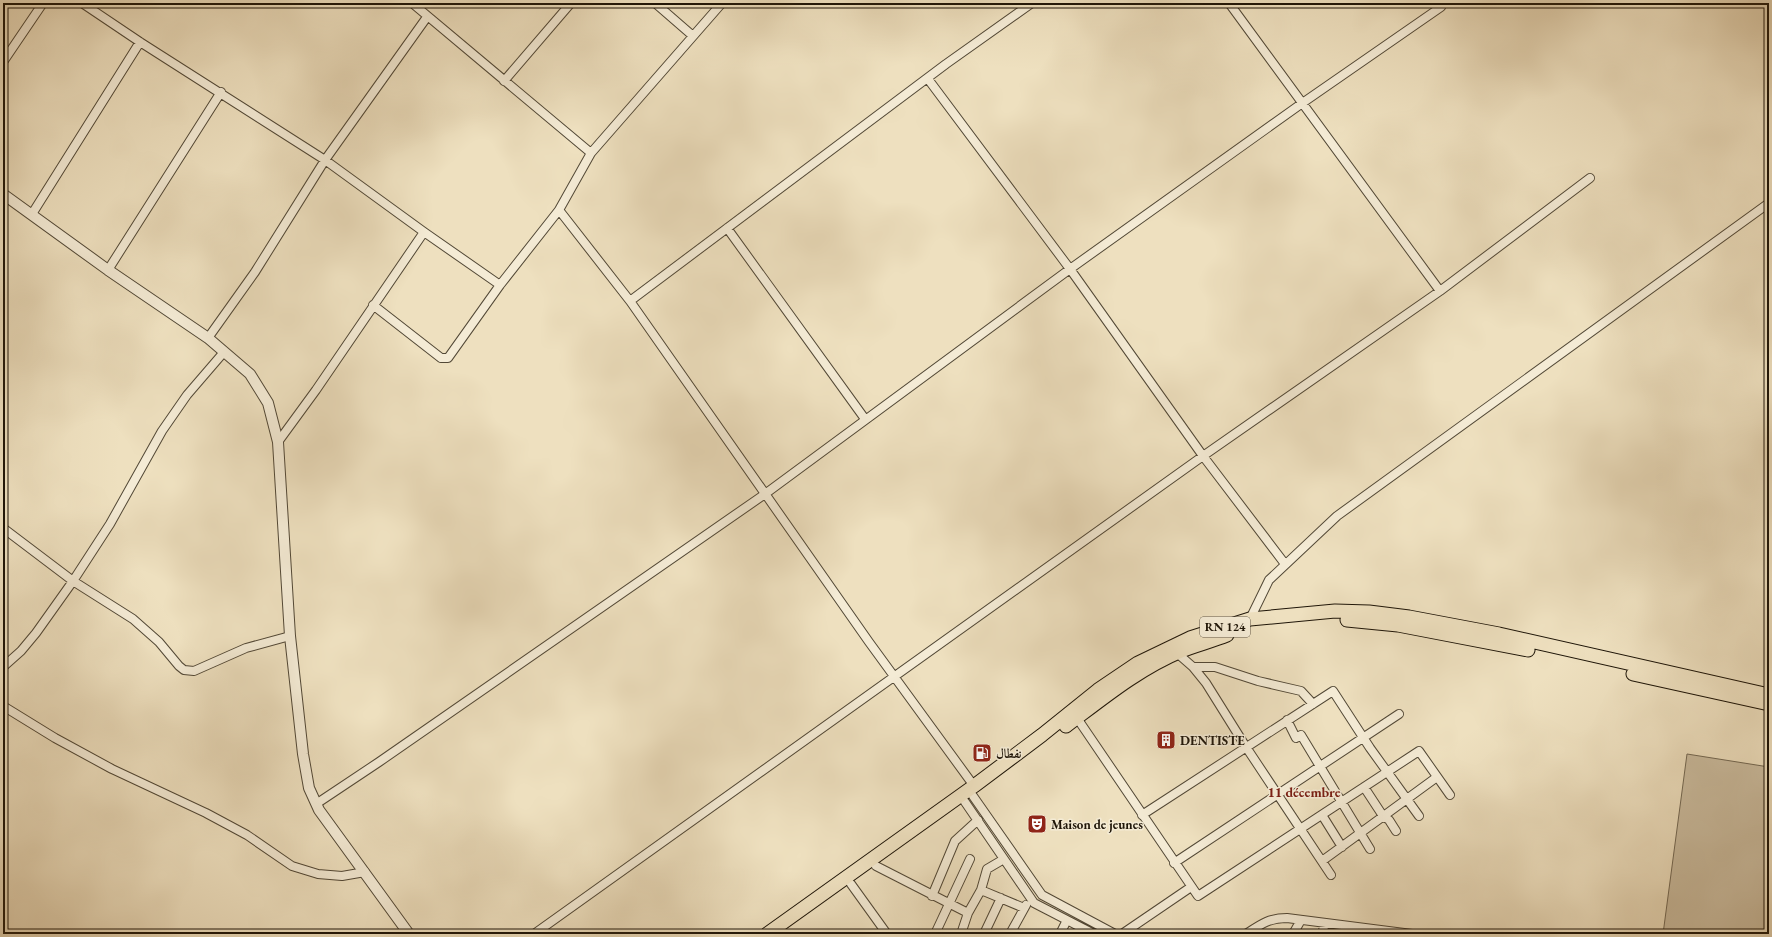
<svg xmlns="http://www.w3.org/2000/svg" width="1772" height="937" viewBox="0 0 1772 937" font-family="'EB Garamond',Amiri,serif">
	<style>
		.green { fill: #cbbda0; stroke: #746954 }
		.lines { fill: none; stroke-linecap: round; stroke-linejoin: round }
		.minor-casing { stroke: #524836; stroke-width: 10 }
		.tertiary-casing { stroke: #524836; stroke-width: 12 }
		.primary-casing { stroke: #1e1508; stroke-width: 15 }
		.minor { stroke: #f4ebd5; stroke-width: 8 }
		.tertiary { stroke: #f4ebd5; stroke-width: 10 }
		.primary { stroke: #eee0bf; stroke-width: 13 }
		.labels { text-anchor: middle; stroke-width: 3; stroke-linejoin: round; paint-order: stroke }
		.shield { fill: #f4ebd5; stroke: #5e5546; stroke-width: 1 }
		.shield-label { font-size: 12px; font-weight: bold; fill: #1e1508 }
		.poi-label { font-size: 13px; font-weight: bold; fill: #1e1508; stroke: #f4ebd5; text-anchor: start }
		.neighbourhood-label { font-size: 14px; font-weight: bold; fill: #7a1f14; stroke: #f4ebd5 }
	</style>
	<rect width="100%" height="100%" fill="#eee0bf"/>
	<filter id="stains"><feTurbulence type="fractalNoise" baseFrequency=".005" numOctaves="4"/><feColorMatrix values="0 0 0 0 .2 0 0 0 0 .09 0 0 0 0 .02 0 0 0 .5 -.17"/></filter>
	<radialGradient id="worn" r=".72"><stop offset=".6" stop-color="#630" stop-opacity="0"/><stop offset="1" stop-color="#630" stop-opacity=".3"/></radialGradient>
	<!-- green -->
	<path class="green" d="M1687,754L1769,767V919L1767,934H1663Z"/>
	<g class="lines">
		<defs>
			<path id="minor" d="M82,3L140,42L325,160L424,232L500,285
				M412,3L591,153
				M655,3L693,36
				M1229,3L1440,291
				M3,62L43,3
				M928,79L1070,269L1203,456L1285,564
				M504,81L571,3
				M559,210L630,301L869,642L974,786
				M32,214L140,42
				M727,228L865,419
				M108,270L221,92
				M630,301L946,64L1032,3
				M373,305L441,358H448L500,285L559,210L591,153L722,3
				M208,338L255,272L325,160L427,17
				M278,442L316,390L424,232
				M3,528L73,581L133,619L159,642L179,666L184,670L194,671L246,648L290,636
				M1250,619L1269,580L1337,516L1769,203
				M1177,653L1193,667H1215L1258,681L1301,691L1313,704
				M3,667L21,651L36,633L73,581L110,524L162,431L187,395L224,352
				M1193,667L1206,683L1246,747L1331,875
				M3,706L55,738L112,769L206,813L247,835L292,866L318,874L342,876L365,872
				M1077,718L1198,896L1419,751L1450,795
				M1287,720L1296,738L1301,735L1370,849
				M1364,787L1383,816L1389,820L1396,831
				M973,796L1042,895L1115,934
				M965,802L1034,903L1094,934
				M316,804L379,762L765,494L1070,269L1301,104L1441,7
				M1142,815L1333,691L1370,748L1419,816
				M1322,815L1342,847
				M1322,861L1437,777
				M1174,863L1399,714
				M876,866L968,913
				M851,884L887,934
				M981,890L1024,908
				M932,896L955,841L978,820
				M534,934L1203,456L1440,291L1590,178
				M935,934L970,859
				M961,934L968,913L981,890L987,869L1004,859
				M984,934L1001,898
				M1010,934L1026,905
				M1060,934L1067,920
				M1122,934L1191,887
				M1246,934C1261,924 1269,918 1287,918L1412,934
				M1293,934L1301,920
				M1322,934L1325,923"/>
			<path id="tertiary" d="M3,194L108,270L208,338L250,374L268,403L278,442L290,636L303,754L309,788L319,810L409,934"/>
			<path id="primary" d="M1347,620L1398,625L1528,650
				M1633,674L1769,704
				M1066,726C1102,699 1138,669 1181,651C1196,645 1212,641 1227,635
				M767,934L974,786L1042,735L1098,690L1138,663L1190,638L1250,619L1335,611L1369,612L1409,617L1499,634L1769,695"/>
		</defs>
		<!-- minor casing -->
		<use href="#minor" class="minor-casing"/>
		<!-- tertiary casing -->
		<use href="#tertiary" class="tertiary-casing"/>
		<!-- primary casing -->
		<use href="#primary" class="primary-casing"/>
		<!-- minor -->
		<use href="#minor" class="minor"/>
		<!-- tertiary -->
		<use href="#tertiary" class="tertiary"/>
		<!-- primary -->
		<use href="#primary" class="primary"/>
	</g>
	<!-- icons -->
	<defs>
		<symbol id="building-square" viewBox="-11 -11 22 22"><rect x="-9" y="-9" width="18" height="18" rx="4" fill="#8f2418" stroke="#f4ebd5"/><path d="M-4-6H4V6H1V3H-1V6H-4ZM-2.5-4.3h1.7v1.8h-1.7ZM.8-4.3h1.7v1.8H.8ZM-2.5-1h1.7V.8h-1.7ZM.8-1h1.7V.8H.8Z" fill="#fff"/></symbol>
		<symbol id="fuel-square" viewBox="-11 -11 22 22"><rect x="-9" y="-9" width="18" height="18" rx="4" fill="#8f2418" stroke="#f4ebd5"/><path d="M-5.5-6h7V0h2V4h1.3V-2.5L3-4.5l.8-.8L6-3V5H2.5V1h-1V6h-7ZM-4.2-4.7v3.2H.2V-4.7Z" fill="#fff"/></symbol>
		<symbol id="theatre-square" viewBox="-11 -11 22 22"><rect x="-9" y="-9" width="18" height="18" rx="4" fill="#8f2418" stroke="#f4ebd5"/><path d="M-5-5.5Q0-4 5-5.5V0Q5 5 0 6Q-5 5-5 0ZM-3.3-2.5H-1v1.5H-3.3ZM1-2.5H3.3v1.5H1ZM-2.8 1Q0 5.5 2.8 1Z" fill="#fff"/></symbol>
	</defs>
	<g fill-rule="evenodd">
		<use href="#building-square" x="1155" y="729" width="22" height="22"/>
		<use href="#fuel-square" x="971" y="742" width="22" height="22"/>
		<use href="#theatre-square" x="1026" y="813" width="22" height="22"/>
	</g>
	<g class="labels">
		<!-- shield labels -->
		<rect class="shield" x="1200" y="617" width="50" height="20" rx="3"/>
		<g class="shield-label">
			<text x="1225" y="631">RN 124</text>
		</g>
		<!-- poi labels -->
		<g class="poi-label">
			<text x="1180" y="745">DENTISTE</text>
			<text x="996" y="758">نفطال</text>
			<text x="1051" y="829">Maison de jeunes</text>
		</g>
		<!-- neighbourhood labels -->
		<g class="neighbourhood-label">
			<text x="1304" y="797">11 décembre</text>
		</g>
	</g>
	<!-- margin -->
	<rect width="1772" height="937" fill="none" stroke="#eee0bf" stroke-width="16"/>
	<rect x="4" y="4" width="1764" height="929" fill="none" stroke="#1e1508" stroke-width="2"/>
	<rect x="8" y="8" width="1756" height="921" fill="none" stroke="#1e1508"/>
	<rect width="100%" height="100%" filter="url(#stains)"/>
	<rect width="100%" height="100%" fill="url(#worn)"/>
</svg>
